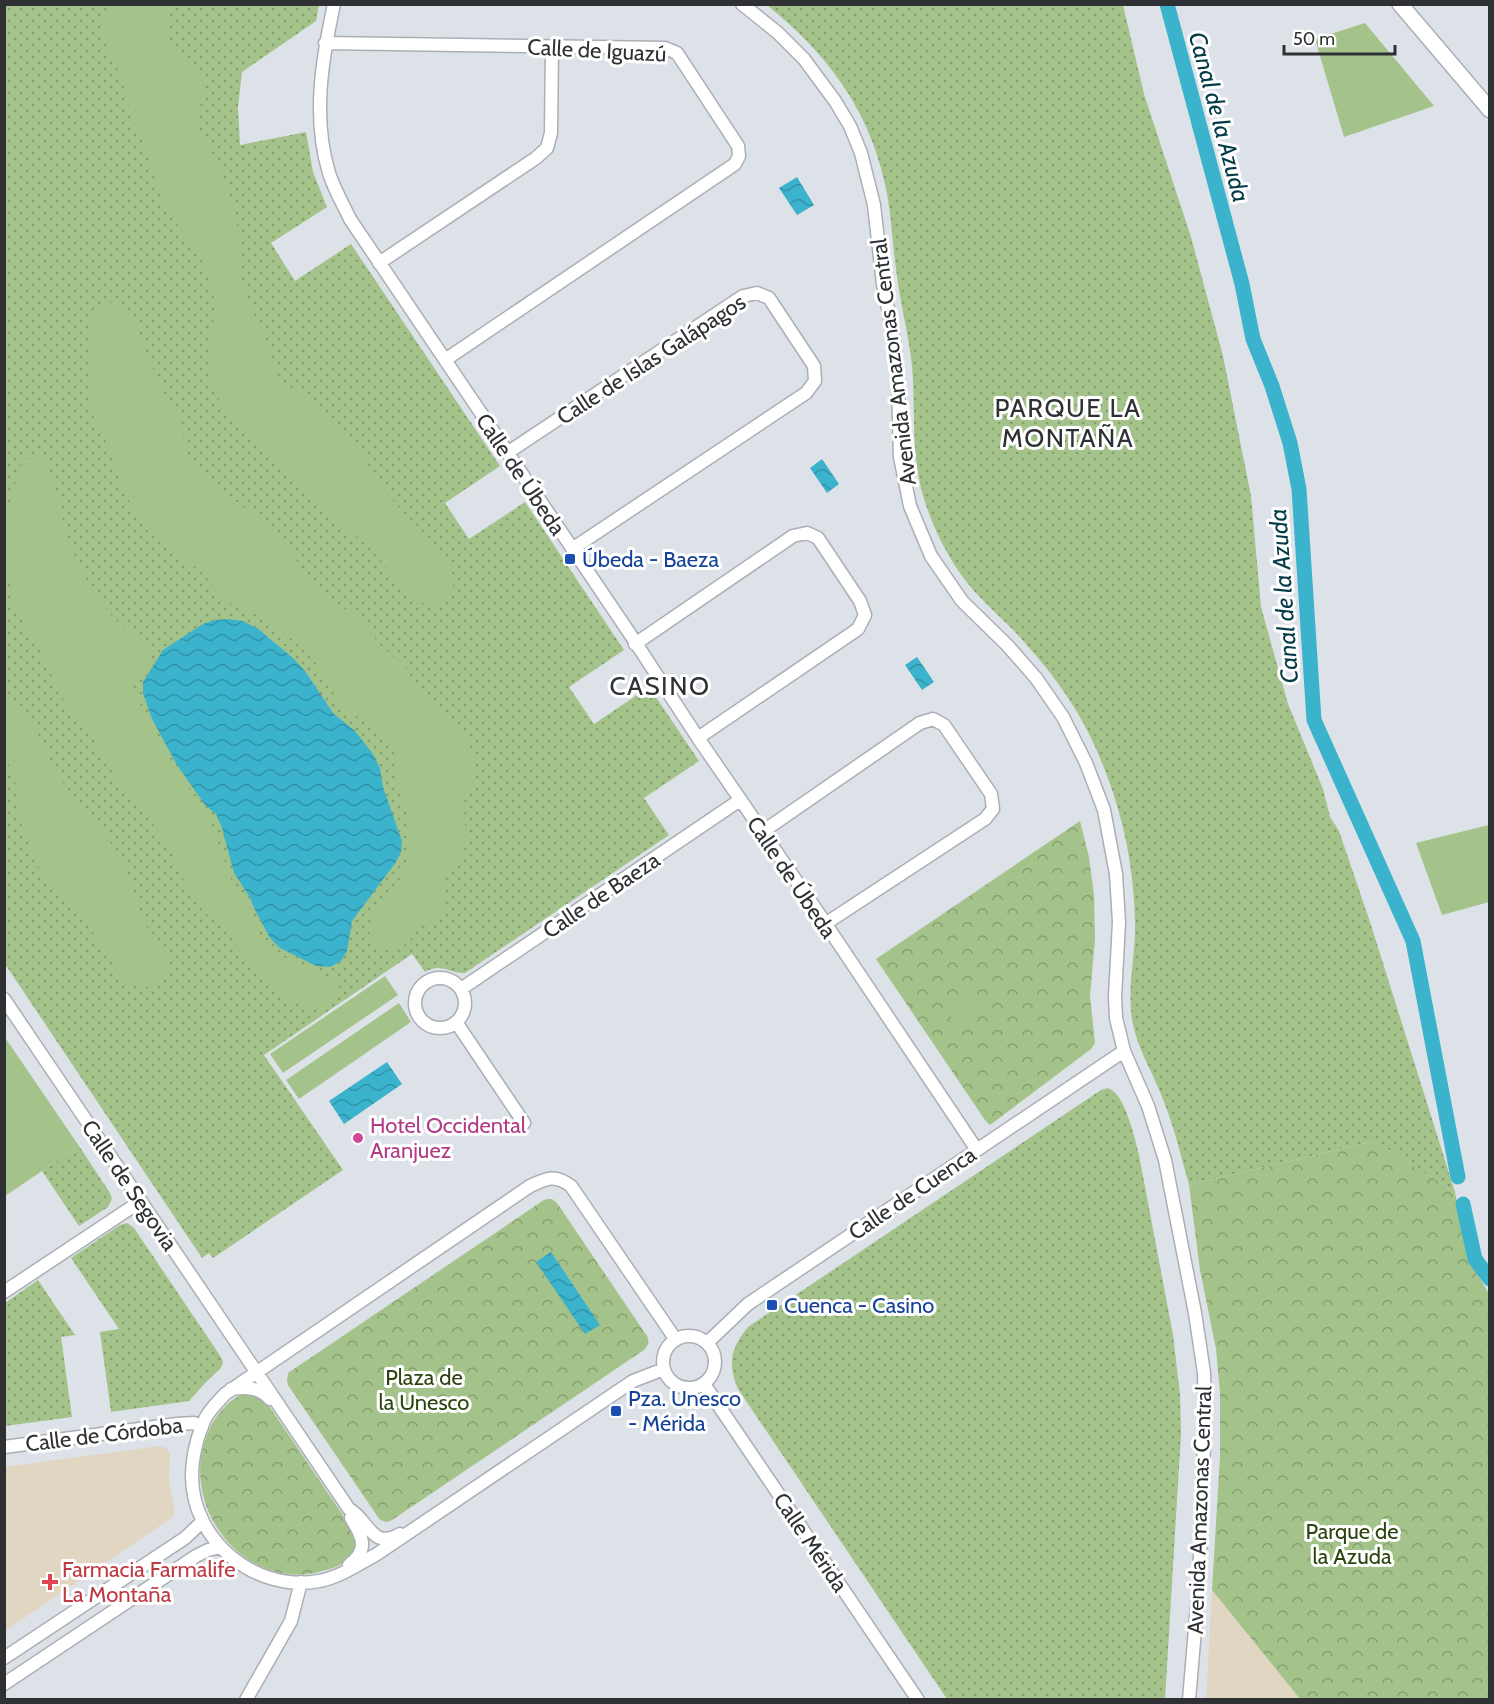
<svg xmlns="http://www.w3.org/2000/svg" width="1494" height="1704" viewBox="0 0 1494 1704" font-family="Cabin,sans-serif">
	<style>
		.commercial { fill: #e1d6c2 }
		.grass { fill: url(#grass-dots) }
		.park { fill: url(#park-crowns) }
		.garden { fill: #a4c38a }
		.water { fill: url(#water-waves) }
		.lines { fill: none; stroke-linecap: round; stroke-linejoin: round }
		.canal { stroke: #3bb3cd; stroke-width: 15 }
		.minor-casing { stroke: #abafb5; stroke-width: 15 }
		.tertiary-casing { stroke: #abafb5; stroke-width: 18 }
		.minor { stroke: #fff; stroke-width: 12 }
		.tertiary { stroke: #fff; stroke-width: 15 }
		.transit-dot { fill: #1a4fb4; stroke: #fff; stroke-width: 2 }
		.hotel-dot { fill: #d1479c; stroke: #fff; stroke-width: 2 }
		.health-dot { fill: #e0444e; stroke: #fff; stroke-width: 2 }
		.labels { text-anchor: middle; stroke-width: 6; stroke-linejoin: round; paint-order: stroke }
		.street-label { font-size: 22px; fill: #2e3033; stroke: #fff }
		.transit-label { font-size: 22px; fill: #164399; stroke: #fff; text-anchor: start }
		.hotel-label { font-size: 22px; fill: #b23c85; stroke: #fff; text-anchor: start }
		.park-label { font-size: 22px; fill: #2c4510; stroke: #fff }
		.health-label { font-size: 22px; fill: #be3a42; stroke: #fff; text-anchor: start }
		.water-label { font-size: 24px; font-style: italic; fill: #023a45; stroke: #fff }
		.quarter-label { font-size: 26px; letter-spacing: 1.5px; fill: #2e3033; stroke: #fff }
	</style>
	<defs>
		<pattern id="grass-dots" width="8" height="8" patternUnits="userSpaceOnUse" patternTransform="scale(1.5)"><rect width="8" height="8" fill="#a4c38a"/><path d="M2 2h.1M6 6h.1" fill="none" stroke="#869f71" stroke-width="1.8" stroke-linecap="round"/></pattern>
		<pattern id="park-crowns" width="20" height="18" patternUnits="userSpaceOnUse" patternTransform="scale(1.5)"><rect width="20" height="18" fill="#a4c38a"/><path d="M2 6a3 3 0 1 1 6 0M12 15a3 3 0 1 1 6 0" fill="none" stroke="#869f71"/></pattern>
		<pattern id="water-waves" width="16" height="10" patternUnits="userSpaceOnUse" patternTransform="scale(1.5)"><rect width="16" height="10" fill="#3bb3cd"/><path d="M0 5q4-4 8 0t8 0" fill="none" stroke="#3292a7"/></pattern>
	</defs>
	<rect width="100%" height="100%" fill="#dde2e8"/>
	<!-- commercial -->
	<path class="commercial" d="M159,1446L166,1448L170,1454L169,1480L175,1513L173,1517L5,1631L4,1467Z
		M1212,1590L1300,1699L1206,1700Z"/>
	<!-- grass -->
	<path class="grass" d="M4,5H319L316,21L242,72L238,107L240,145L306,132L313,172L327,207L271,243L295,281L351,244L500,466L445,503L469,539L525,502L624,650L569,687L594,724L649,687L699,761L644,798L669,835L465,973C450,974 441,962 425,972L412,954L264,1055L343,1170L213,1258L209,1253L202,1258L5,964Z
		M767,5H1123L1144,94L1191,237L1223,356L1251,496L1261,607L1288,704L1323,789L1330,817L1339,831L1371,925L1455,1192L1374,1141L1189,1185C1180,1153 1173,1122 1160,1092C1150,1067 1136,1046 1132,1019C1127,986 1136,954 1135,922C1134,862 1121,806 1097,751C1080,711 1054,675 1025,643C1010,625 991,610 975,592C952,566 936,535 925,502C910,455 916,413 912,366C909,336 901,307 897,276C892,244 892,212 884,180C867,106 825,52 767,5Z
		M1108,1088C1125,1093 1135,1139 1139,1155L1173,1335L1180,1394L1181,1434L1165,1699H947L738,1389C727,1363 731,1348 748,1327L1101,1090Z
		M79,1146L110,1193L112,1199L108,1207L79,1226L42,1171Z
		M127,1223L134,1228L221,1357L223,1363L220,1369L206,1382L189,1401L111,1412L100,1332L119,1329L71,1258L120,1225Z
		M38,1280L75,1335L61,1337L72,1417L5,1426V1303Z"/>
	<!-- park -->
	<path class="park" d="M1080,821L1089,857L1094,895L1095,939L1090,996L1095,1043L1091,1049L990,1125L985,1120L876,959Z
		M1374,1141L1455,1192L1467,1256L1489,1294V1699H1300L1212,1590L1220,1456V1392L1216,1349L1200,1270L1189,1185Z
		M548,1199H552L557,1203L647,1336C650,1342 648,1345 644,1350L392,1520L387,1522L380,1520L288,1385L287,1380L288,1373L544,1200Z
		M247,1393L255,1394L267,1403L355,1533L356,1548C345,1565 338,1567 319,1572C240,1591 176,1501 209,1430C216,1415 230,1397 247,1393Z"/>
	<!-- garden -->
	<path class="garden" d="M111,5H174C167,20 164,43 178,55C187,64 199,67 202,81C206,98 195,113 198,130C200,138 206,142 210,149C216,159 221,171 225,182C229,198 236,214 238,230C239,241 237,252 238,262C243,293 257,319 268,348C272,357 273,369 279,377C284,383 291,387 297,392C315,408 332,424 350,441C366,457 375,479 389,496C405,515 424,531 438,550C445,558 452,567 453,578C457,603 433,611 414,599L371,549L356,536L320,509L266,456L230,416L217,396L211,378L209,366L215,305L212,284L207,271L198,253L167,210L161,197L150,159L131,115L122,80L104,36V22Z
		M1365,23L1434,106L1344,137L1315,39Z
		M108,302C122,304 129,312 135,324L161,388L180,418L188,457L193,466L276,534L323,595L351,613L363,624L381,646L402,664L429,702L457,726L468,742L473,753L475,769V777L465,798L464,806L466,842L464,851L449,871L445,879V911L438,918L417,927C410,954 369,961 369,929C368,915 386,902 393,891C405,872 414,845 409,822C407,810 401,799 399,787C396,772 398,752 387,740C374,725 354,717 341,703C330,690 324,674 314,661C303,646 285,634 270,622C257,612 239,610 226,600C216,592 211,581 202,573C185,557 163,549 148,531C127,508 121,477 110,450C103,434 93,421 90,404C88,391 91,377 91,363C91,345 84,322 96,306Z
		M34,456C38,457 39,456 42,459C55,470 62,524 69,543C80,568 93,594 111,615C124,630 144,638 152,658L141,673L132,681L134,695L146,713L171,760C173,775 183,777 190,790C193,795 194,802 197,806C201,812 206,813 209,819C211,824 211,829 212,833C214,837 217,840 219,845C224,859 229,874 234,887C237,894 243,896 246,901C255,916 255,934 268,946C287,964 316,967 337,982C340,988 341,994 336,1000C326,1014 312,1006 299,1004C294,1003 289,1003 284,1002L269,983L259,977L249,967L229,932L205,913L190,895L171,851L150,820L125,793L94,740L64,701L57,688L42,653L15,608L5,564V517L11,500L19,467L26,459Z
		M5,701H12L18,703L27,712L59,777L72,795L101,827L122,861L131,882L142,921L161,944L168,958V972L163,979L156,984L147,987L138,986L129,982L120,975L90,928L76,911L53,892L42,875L19,818L16,786L12,772L5,756Z
		M1489,825V902L1442,915L1416,843Z
		M385,976L398,995L283,1073L270,1054Z
		M950 1011a15 15 0 1 1 30 0a15 15 0 1 1-30 0Z
		M399,1003L411,1022L299,1099L286,1080Z
		M4,1036L79,1146L5,1196H4Z"/>
	<!-- water -->
	<path class="water" d="M797,177L814,205L797,215L779,188Z
		M822,459L839,484L827,493L810,468Z
		M228,619L243,621L257,628L293,658L305,671L333,713L355,731L373,754L380,768L383,787L402,841L401,852L396,862L352,921L347,951L341,961L330,967L316,966L280,948L270,938L255,910L249,896L234,873L222,828L216,814L205,805L177,765L152,719L143,693V682L163,650L203,624L215,620Z
		M917,657L934,682L922,690L905,665Z
		M387,1062L402,1084L344,1124L329,1101Z
		M551,1252L600,1325L585,1334L536,1262Z"/>
	<g class="lines">
		<!-- canal -->
		<path class="canal" d="M1167,4L1242,284L1253,339L1272,386L1290,443L1299,489L1314,720L1413,941L1458,1177
			M1463,1204L1475,1259L1490,1279"/>
		<defs>
			<path id="minor" d="M334,4C322,60 312,117 329,173C334,189 343,204 350,219L628,631L698,738L819,914L977,1150
				M742,4L778,33L804,59L835,101L850,126L861,153L874,205L883,284L893,334L898,379L900,457L910,506L931,556L962,601L1008,646L1036,678L1063,717L1086,763L1104,810L1116,874L1119,922L1115,997L1116,1018L1124,1051L1148,1106L1165,1160L1195,1313L1204,1373L1205,1417L1199,1582L1189,1700
				M325,43L665,48L677,53L738,146L739,156L735,164L445,360
				M379,263L536,158L547,148L551,133L552,46
				M507,453L743,296L757,293L769,298L814,366L815,381L806,393L572,549
				M635,644L793,536L807,533L818,538L860,601L865,615L858,629L698,738
				M762,832L920,723L933,719L944,725L991,794L993,809L985,819L825,924
				M415 1003a25 25 0 1 1 50 0a25 25 0 1 1-50 0Z
				M461,989L740,800
				M4,999L349,1509C368,1519 372,1551 400,1534
				M456,1022L524,1123
				M4,1292L141,1201
				M663 1362a26 26 0 1 1 52 0a26 26 0 1 1-52 0Z
				M707,1343L748,1304L1124,1051
				M664,1369L633,1381L377,1554C361,1563 338,1578 319,1581C256,1593 192,1541 192,1476C192,1458 197,1436 205,1419C210,1409 218,1402 225,1394L530,1186C547,1178 555,1174 571,1186L676,1340
				M704,1384L918,1700
				M231,1389C247,1387 259,1387 270,1399
				M4,1447L177,1424L194,1423L202,1427
				M349,1565C369,1550 363,1537 351,1518
				M4,1658L185,1538L203,1521
				M4,1684L196,1556L208,1550L221,1547
				M246,1700L291,1621L301,1582"/>
			<path id="tertiary" d="M1400,4L1490,110"/>
		</defs>
		<!-- minor casing -->
		<use href="#minor" class="minor-casing"/>
		<!-- tertiary casing -->
		<use href="#tertiary" class="tertiary-casing"/>
		<!-- minor -->
		<use href="#minor" class="minor"/>
		<!-- tertiary -->
		<use href="#tertiary" class="tertiary"/>
	</g>
	<!-- markers -->
	<g class="transit-dot">
		<rect x="564" y="553" width="12" height="12" rx="3"/>
		<rect x="766" y="1299" width="12" height="12" rx="3"/>
		<rect x="610" y="1405" width="12" height="12" rx="3"/>
	</g>
	<circle class="hotel-dot" cx="358" cy="1138" r="6"/>
	<path class="health-dot" d="M47 1573h6v6h6v6h-6v6h-6v-6h-6v-6h6z"/>
	<g class="labels">
		<!-- street labels -->
		<g class="street-label">
			<text transform="translate(597 50) rotate(3)" y="8">Calle de Iguazú</text>
			<text transform="translate(651 359) rotate(-33)" y="8">Calle de Islas Galápagos</text>
			<text transform="translate(893 362) rotate(-97)" y="8">Avenida Amazonas Central</text>
			<text transform="translate(521 474) rotate(56)" y="8">Calle de Úbeda</text>
			<text transform="translate(792 877) rotate(56)" y="8">Calle de Úbeda</text>
			<text transform="translate(601 895) rotate(-34)" y="8">Calle de Baeza</text>
			<text transform="translate(130 1185) rotate(56)" y="8">Calle de Segovia</text>
			<text transform="translate(912 1193) rotate(-34)" y="8">Calle de Cuenca</text>
			<text transform="translate(104 1434) rotate(-7)" y="8">Calle de Córdoba</text>
			<text transform="translate(1199 1510) rotate(-88)" y="8">Avenida Amazonas Central</text>
			<text transform="translate(811 1542) rotate(56)" y="8">Calle Mérida</text>
		</g>
		<!-- transit labels -->
		<g class="transit-label">
			<text x="582" y="567">Úbeda - Baeza</text>
			<text x="784" y="1313">Cuenca - Casino</text>
			<text x="628" y="1406">Pza. Unesco<tspan x="628" dy="25">- Mérida</tspan></text>
		</g>
		<!-- hotel labels -->
		<g class="hotel-label">
			<text x="370" y="1133">Hotel Occidental<tspan x="370" dy="25">Aranjuez</tspan></text>
		</g>
		<!-- park labels -->
		<g class="park-label">
			<text x="424" y="1385">Plaza de<tspan x="424" dy="25">la Unesco</tspan></text>
			<text x="1352" y="1539">Parque de<tspan x="1352" dy="25">la Azuda</tspan></text>
		</g>
		<!-- health labels -->
		<g class="health-label">
			<text x="62" y="1577">Farmacia Farmalife<tspan x="62" dy="25">La Montaña</tspan></text>
		</g>
		<!-- water labels -->
		<g class="water-label">
			<text transform="translate(1219 117) rotate(75)" y="8">Canal de la Azuda</text>
			<text transform="translate(1284 596) rotate(-94)" y="8">Canal de la Azuda</text>
		</g>
		<!-- quarter labels -->
		<g class="quarter-label">
			<text x="1068" y="417">PARQUE LA<tspan x="1068" dy="30">MONTAÑA</tspan></text>
			<text x="660" y="695">CASINO</text>
		</g>
	</g>
	<!-- border -->
	<rect width="1494" height="1704" fill="none" stroke="#2e3033" stroke-width="12"/>
	<!-- scale -->
	<path d="M1284 45v9h111v-9" fill="none" stroke="#2e3033" stroke-width="3"/>
	<text x="1293" y="45" font-size="18" fill="#2e3033" stroke="#ffffff" stroke-width="4.5" paint-order="stroke">50 m</text>
</svg>
